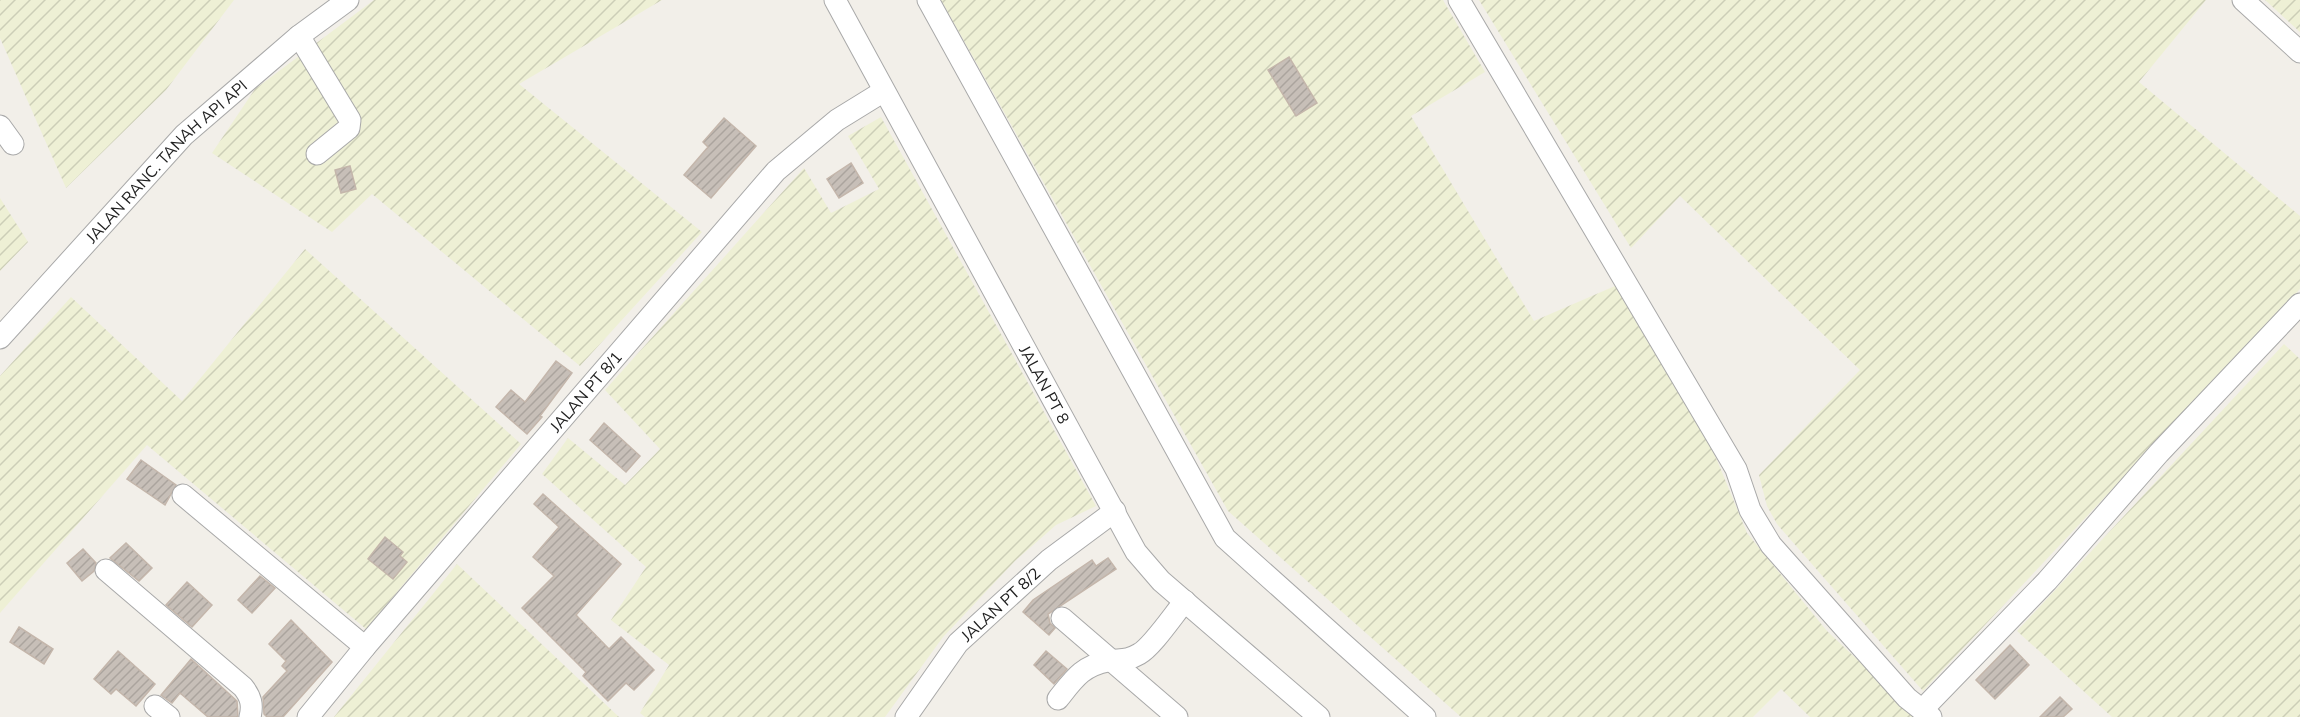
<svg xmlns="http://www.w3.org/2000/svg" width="2300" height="717" viewBox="0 0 2300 717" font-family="'Nunito Sans',sans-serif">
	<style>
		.farmland { fill: url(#farmland-furrows) }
		.building { fill: url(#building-hatch); stroke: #c4b6ab; stroke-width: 1.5 }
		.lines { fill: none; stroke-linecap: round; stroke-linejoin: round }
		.minor-casing { stroke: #a9a9a9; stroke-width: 23 }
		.minor { stroke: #fff; stroke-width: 21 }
		.labels { text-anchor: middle; stroke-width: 5; stroke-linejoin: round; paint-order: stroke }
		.street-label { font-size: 16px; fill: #222; stroke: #fff }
	</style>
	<defs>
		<pattern id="farmland-furrows" width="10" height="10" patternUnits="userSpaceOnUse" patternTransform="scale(1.5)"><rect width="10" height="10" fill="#eef0d5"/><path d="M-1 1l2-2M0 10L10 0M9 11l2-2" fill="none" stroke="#ccceb7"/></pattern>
		<pattern id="building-hatch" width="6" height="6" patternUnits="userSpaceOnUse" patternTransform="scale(1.5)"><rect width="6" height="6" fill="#c7bfb8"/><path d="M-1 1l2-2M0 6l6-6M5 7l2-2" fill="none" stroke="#aba49e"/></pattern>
	</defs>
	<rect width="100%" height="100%" fill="#f2efe9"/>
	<!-- farmland -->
	<path class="farmland" d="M0,0H234L166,90L66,188L0,38Z
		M374,0H662L519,84L702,232L580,366L372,194L332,232L212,153L255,89Z
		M941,0H1443L1485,72L1411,116L1534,321L1615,286L1714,453L1747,533L1827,631L1918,717H1810L1781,689L1753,717H1461L1228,511Z
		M1479,0H2206L2139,82L2300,216V289L1923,691L1777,524L1767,506L1759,475L1860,370L1680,196L1631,248Z
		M2265,0H2300V32Z
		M881,117L1096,506L1056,525L1015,561L943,637L885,717H645L640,713L669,665L611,620L646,567L542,474L568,438L625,485L660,449L605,390L804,168L831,213L879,189L848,136Z
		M0,198L28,242L0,271Z
		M305,249L521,444L366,629L147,445L0,613V376L71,297L182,401Z
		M2284,344L2300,359V717H2112L2017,631Z
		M457,564L619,717H334Z"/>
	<!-- building -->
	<path class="building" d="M1289,57L1317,103L1296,116L1268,70Z
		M724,118L756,146L711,198L684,175L708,147L703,142Z
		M851,163L863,183L839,198L827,179Z
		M350,166L356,189L341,193L335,170Z
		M556,361L572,373L540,416L542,417L527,434L496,407L511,390L525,402Z
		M604,423L640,456L626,472L590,440Z
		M141,460L176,485L165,505L127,479Z
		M543,494L621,564L576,615L609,649L621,637L654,670L634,690L626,683L608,701L583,676L586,672L522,608L554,576L533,557L559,527L534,504Z
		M385,537L403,552L400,556L407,562L393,579L368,559Z
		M126,543L152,568L139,581L110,558Z
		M83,549L96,563L94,571L82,581L67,563Z
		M1108,558L1116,569L1048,614L1050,623L1055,628L1049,635L1023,612L1033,600L1092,560L1096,566Z
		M260,576L275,588L252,613L238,600Z
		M187,582L212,605L192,627L166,605Z
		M291,620L332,662L283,717H267L264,714L263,697L287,671L282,666L286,661L269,644Z
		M19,627L53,649L44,664L10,642Z
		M2010,645L2029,665L1995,699L1976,680Z
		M118,651L155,684L136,706L116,689L111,694L94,679Z
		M1046,651L1067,669L1054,684L1034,665Z
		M191,659L237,701L238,717H208L180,693L172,703L161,695Z
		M2060,697L2072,709L2063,717H2040Z"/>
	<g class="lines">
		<defs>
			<g id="minor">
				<path id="s1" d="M835,0L1136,552L1161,581L1319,717"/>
				<path d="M928,0L1225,538L1425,717"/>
				<path d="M1459,0L1736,469L1750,510L1771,545L1907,698L1931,717"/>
				<path d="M2243,0L2300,52"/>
				<path d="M299,36L350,120L349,128L317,154"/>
				<path d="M0,126L13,144"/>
				<path id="s2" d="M0,338L184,135L299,36L348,0"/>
				<path d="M183,495L365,647"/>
				<path d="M106,570L243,687C251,697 253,705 250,717"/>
				<path d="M1062,618L1177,717"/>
				<path d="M1058,699C1074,679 1082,666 1108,661C1121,659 1127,661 1139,654C1152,647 1174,614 1185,601"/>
				<path d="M155,706L169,717"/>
				<path d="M1922,710L2047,581L2159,453L2300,304"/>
				<path id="s3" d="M308,717L365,647L776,171L837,120L884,91"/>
				<path id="s4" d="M906,717L958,643L1049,560L1115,511"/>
			</g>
		</defs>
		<!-- minor casing -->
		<use href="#minor" class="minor-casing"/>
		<!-- minor -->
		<use href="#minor" class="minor"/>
	</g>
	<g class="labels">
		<!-- street labels -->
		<g class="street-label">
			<text dy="6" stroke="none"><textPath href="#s2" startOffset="243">JALAN RANC. TANAH API API</textPath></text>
			<text dy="6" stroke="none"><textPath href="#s1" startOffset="438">JALAN PT 8</textPath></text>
			<text dy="6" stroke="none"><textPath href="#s3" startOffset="428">JALAN PT 8/1</textPath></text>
			<text dy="6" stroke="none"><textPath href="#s4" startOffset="148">JALAN PT 8/2</textPath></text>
		</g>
	</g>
</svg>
